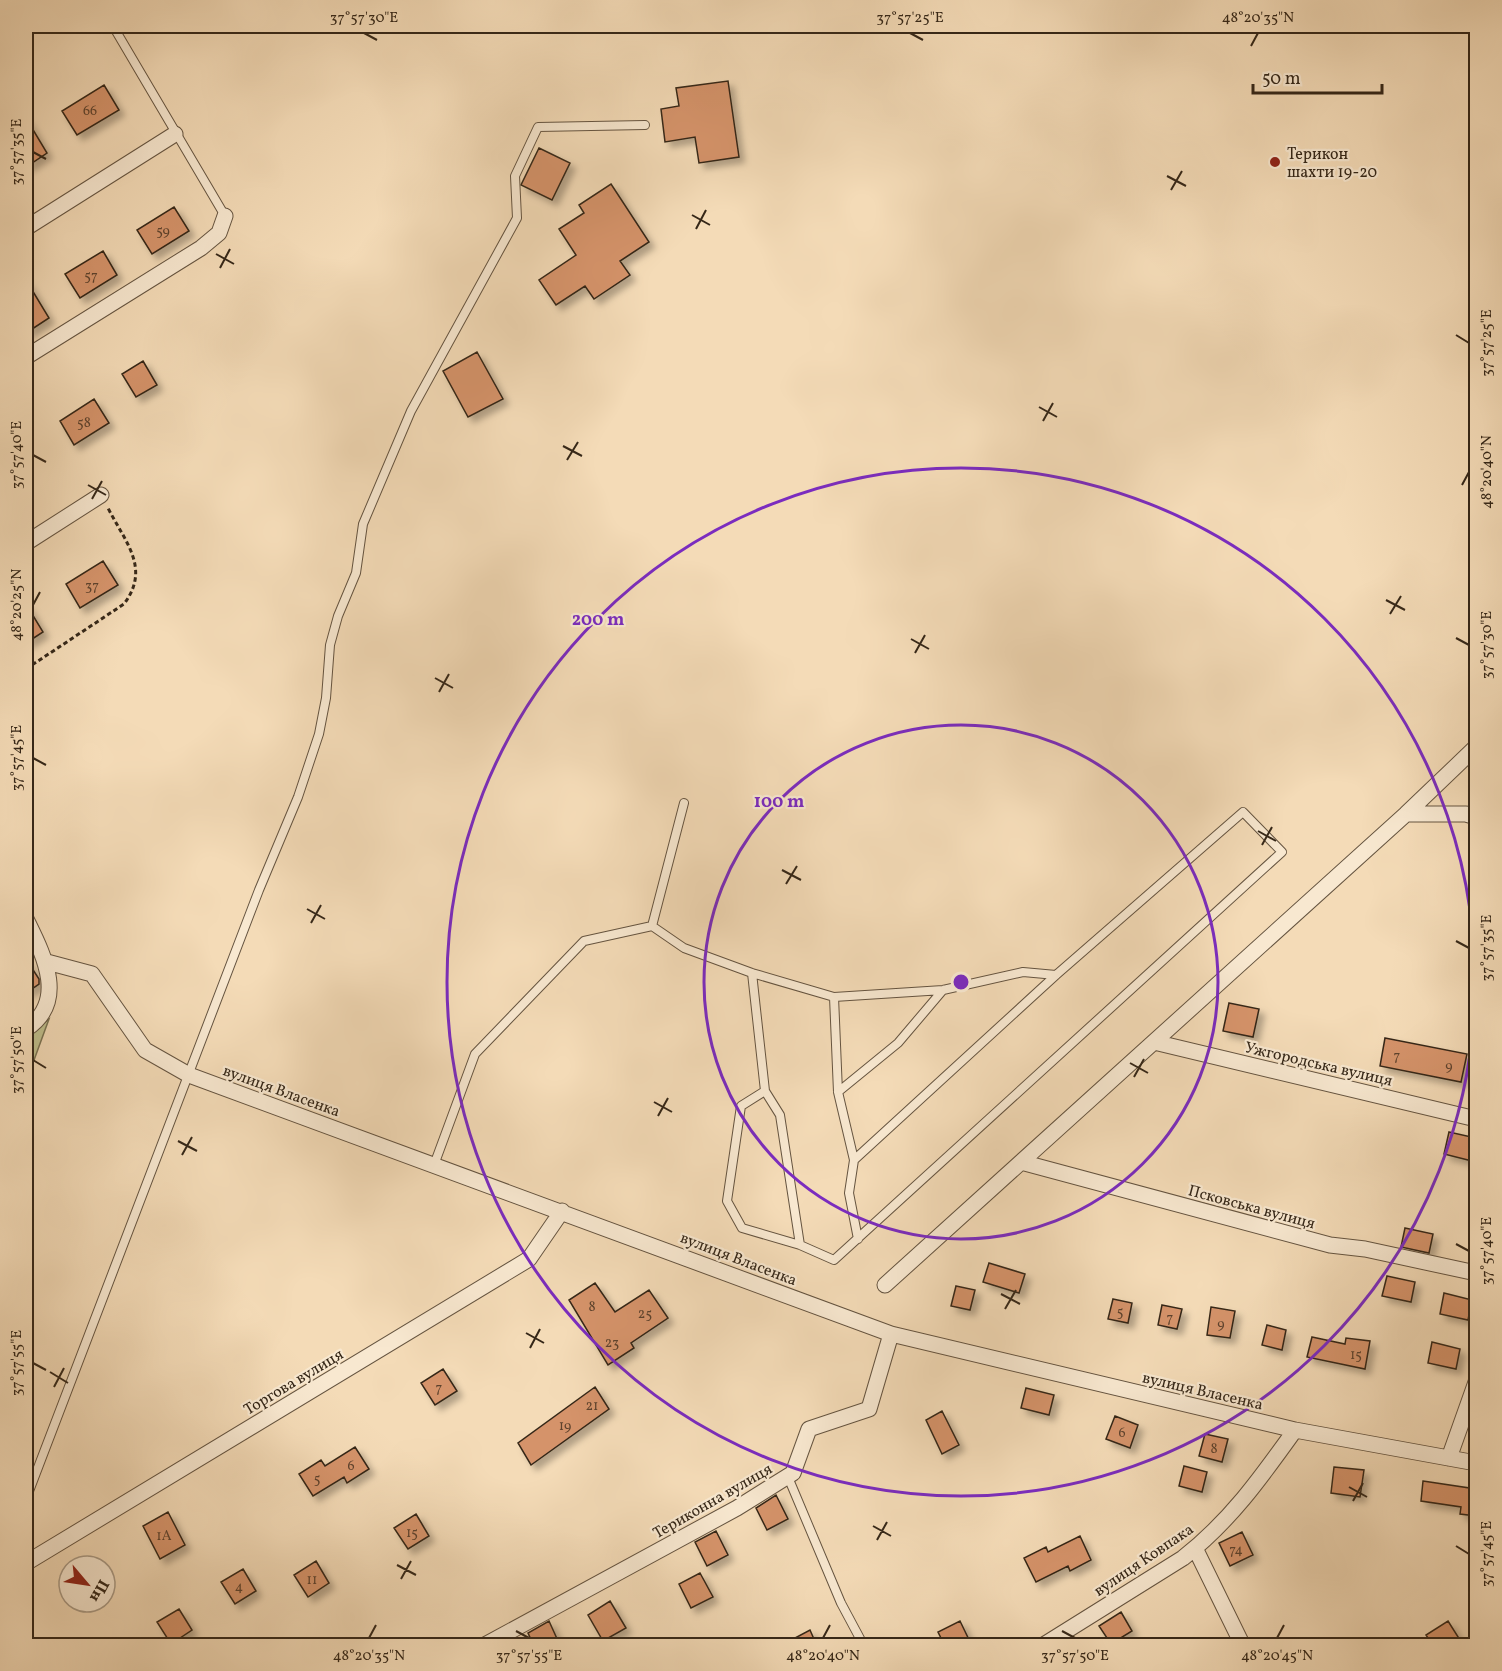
<svg xmlns="http://www.w3.org/2000/svg" width="1502" height="1671" viewBox="0 0 1502 1671" font-family="Vollkorn,serif">
	<style>
		.green { fill: #bfbf8c; stroke: #7a7352; stroke-width: 1.5 }
		.building { fill: #d5936b; stroke: #352718; stroke-width: 1.5; filter: url(#shadow) }
		.lines { fill: none; stroke-linecap: round; stroke-linejoin: round }
		.service-casing { stroke: #655440; stroke-width: 10 }
		.minor-casing { stroke: #655440; stroke-width: 17 }
		.path { stroke: #352718; stroke-width: 3; stroke-dasharray: 4.5 3; stroke-linecap: butt }
		.service { stroke: #f8e8d0; stroke-width: 8 }
		.minor { stroke: #f8e8d0; stroke-width: 15 }
		.ticks { fill: none; stroke: #352718; stroke-width: 2 }
		.ring { fill: none; stroke: #7b2cbf; stroke-width: 3 }
		.poi-dot { fill: #8f2418; stroke: #f8e8d0; stroke-width: 2 }
		.labels { text-anchor: middle; stroke-width: 4.5; stroke-linejoin: round; paint-order: stroke }
		.number-label { font-size: 14px; fill: #5d422d }
		.poi-label { font-size: 16px; fill: #352718; stroke: #f8e8d0; text-anchor: start }
		.street-label { font-size: 16px; fill: #352718; stroke: #f8e8d0 }
		.centre { fill: #7b2cbf; stroke: #f8e8d0; stroke-width: 3 }
		.ring-label { font-size: 18px; text-anchor: middle; font-weight: bold; fill: #7b2cbf; stroke: #f8e8d0; stroke-width: 4.5; stroke-linejoin: round; paint-order: stroke }
		.neatline { fill: none; stroke: #352718; stroke-width: 2 }
		.ticks-label { font-size: 15px; text-anchor: middle; fill: #352718 }
	</style>
	<defs>
		<filter id="shadow"><feDropShadow dx="5.5" dy="5.5" stdDeviation="3" flood-color="#0004"/></filter>
	</defs>
	<rect width="100%" height="100%" fill="#f4dbb7"/>
	<filter id="stains"><feTurbulence type="fractalNoise" baseFrequency=".00333" numOctaves="4"/><feColorMatrix values="0 0 0 0 .2 0 0 0 0 .09 0 0 0 0 .02 0 0 0 .5 -.17"/></filter>
	<radialGradient id="worn" r=".72"><stop offset=".6" stop-color="#630" stop-opacity="0"/><stop offset="1" stop-color="#630" stop-opacity=".3"/></radialGradient>
	<!-- green -->
	<path class="green" d="M49,1019L26,1082V1034Z"/>
	<!-- building -->
	<path class="building" d="M728,81L739,157L699,163L695,137L665,142L661,109L679,106L676,88Z
		M104,85L119,110L77,135L62,111Z
		M26,118L47,153L26,167Z
		M539,148L570,163L552,200L521,185Z
		M611,184L649,242L620,261L630,275L594,299L585,286L556,305L539,280L576,255L559,229L584,213L579,205Z
		M174,207L189,231L152,254L137,230Z
		M103,251L117,275L80,298L65,274Z
		M26,280L49,318L26,333Z
		M477,352L503,399L468,417L443,371Z
		M143,361L157,385L136,397L122,374Z
		M94,399L109,423L74,445L60,421Z
		M103,561L118,585L80,608L66,584Z
		M26,604L43,632L26,643Z
		M26,959L39,979V984L26,993Z
		M1229,1003L1259,1009L1253,1037L1223,1031Z
		M1385,1038L1467,1054L1461,1082L1380,1066Z
		M1449,1132L1476,1138V1162L1444,1154Z
		M1405,1228L1433,1234L1429,1253L1401,1247Z
		M989,1263L1025,1274L1019,1293L983,1282Z
		M1387,1276L1415,1282L1411,1302L1382,1296Z
		M595,1283L615,1312L649,1290L668,1318L631,1343L634,1348L608,1365L569,1300Z
		M956,1286L975,1290L970,1310L951,1306Z
		M1444,1293L1472,1300L1468,1320L1440,1314Z
		M1113,1299L1132,1303L1128,1323L1108,1319Z
		M1162,1305L1182,1309L1177,1329L1158,1325Z
		M1211,1307L1235,1311L1230,1338L1207,1335Z
		M1267,1325L1286,1330L1282,1350L1262,1345Z
		M1312,1337L1345,1344L1346,1338L1370,1341L1365,1369L1307,1357Z
		M1432,1342L1460,1349L1456,1369L1428,1363Z
		M443,1369L457,1391L435,1405L421,1383Z
		M595,1387L609,1409L531,1465L518,1443Z
		M1026,1388L1054,1395L1049,1415L1021,1408Z
		M942,1411L959,1445L942,1454L926,1420Z
		M1115,1416L1138,1425L1130,1448L1106,1439Z
		M1205,1434L1228,1439L1222,1462L1199,1456Z
		M355,1447L369,1469L347,1483L344,1477L313,1496L299,1474L321,1460L325,1466Z
		M1184,1466L1207,1472L1202,1492L1179,1486Z
		M1334,1467L1364,1470L1360,1497L1331,1493Z
		M1423,1481L1476,1489V1516L1460,1514L1461,1507L1421,1501Z
		M776,1495L788,1519L767,1530L756,1508Z
		M168,1512L185,1545L160,1559L143,1526Z
		M416,1514L429,1536L408,1549L394,1528Z
		M716,1531L728,1555L707,1566L695,1542Z
		M1242,1532L1253,1555L1230,1566L1219,1543Z
		M1080,1536L1091,1560L1070,1571L1068,1566L1036,1582L1024,1558L1046,1547L1048,1552Z
		M316,1561L329,1583L308,1597L294,1575Z
		M243,1569L256,1591L235,1604L221,1582Z
		M700,1573L713,1597L691,1608L679,1584Z
		M610,1601L626,1628L603,1641L588,1615Z
		M179,1609L192,1630L171,1644L157,1622Z
		M1121,1612L1132,1631L1111,1644L1099,1626Z
		M549,1621L558,1641L550,1646H534L528,1633Z
		M960,1621L972,1646H945L938,1632Z
		M1448,1621L1460,1640L1451,1646H1433L1426,1635Z
		M810,1630L817,1646H780Z"/>
	<g class="lines">
		<defs>
			<path id="service" d="M113,26L225,216
				M652,926L684,803
				M752,973L765,1091L780,1115L800,1245
				M834,997L943,990L1023,972L1056,975
				M838,1092L898,1043L943,990
				M854,1160L849,1193L858,1239
				M434,1165L475,1054L584,941L652,926L684,948L752,973L834,997L838,1092L854,1160L1056,975L1243,812L1282,852L834,1260L800,1245L742,1228L727,1201L741,1106L765,1091
				M788,1477L841,1603L864,1646
				M26,1499L259,890L298,797L319,734L326,698L330,645L338,616L356,573L363,524L411,411L517,218L515,176L538,127L645,125"/>
			<path id="minor" d="M26,228L175,134
				M26,357L201,248L219,233L225,216
				M26,543L101,495
				M1406,814H1466L1476,817
				M26,919C42,952 69,1001 26,1029
				M47,962L92,974L145,1050L189,1075L891,1334L1295,1430L1476,1463
				M1154,1042L1476,1119
				M1021,1162L1330,1245L1365,1249L1476,1273
				M885,1285L1406,814L1476,747
				M1449,1458L1476,1382
				M1195,1548L1243,1646
				M26,1563L529,1259L562,1211
				M483,1646L737,1508L793,1473L809,1429L869,1409L891,1334
				M1042,1646L1183,1558C1230,1521 1260,1479 1295,1430"/>
		</defs>
		<!-- service casing -->
		<use href="#service" class="service-casing"/>
		<!-- minor casing -->
		<use href="#minor" class="minor-casing"/>
		<!-- path -->
		<path class="path" d="M26,669L124,604C151,568 125,542 108,508"/>
		<!-- service -->
		<use href="#service" class="service"/>
		<!-- minor -->
		<use href="#minor" class="minor"/>
	</g>
	<!-- ticks -->
	<path class="ticks" d="M364,33L377,40M910,33L923,40M1251,46L1258,33M33,152L46,159M1167,176L1186,186M1171,190L1182,171M692,215L710,225M696,229L706,210M216,254L234,264M220,268L230,249M1456,335L1469,343M1039,407L1057,417M1043,421L1053,403M563,446L582,456M33,455L46,462M567,460L578,442M88,485L106,495M1462,485L1469,472M92,499L102,481M1386,600L1405,610M33,605L40,592M1390,614L1401,596M1456,638L1469,645M911,639L929,649M915,653L925,635M435,678L453,688M439,692L449,674M33,758L46,765M1258,831L1276,841M1262,845L1272,827M782,870L801,880M786,884L797,866M307,909L325,919M311,923L321,905M1456,941L1469,948M33,1060L46,1068M1130,1063L1148,1073M1134,1077L1144,1059M654,1102L672,1112M658,1116L668,1098M178,1141L197,1151M182,1155L192,1137M1456,1244L1469,1251M1001,1294L1020,1304M1005,1309L1016,1290M526,1333L544,1343M530,1348L540,1329M33,1363L46,1370M50,1372L68,1383M54,1387L64,1368M1349,1487L1367,1497M1353,1501L1363,1483M873,1526L891,1536M877,1540L887,1522M1456,1546L1469,1554M397,1565L416,1575M401,1579L411,1561M516,1631L529,1638M1062,1631L1075,1638M369,1638L376,1625M823,1638L830,1625M1277,1638L1284,1625"/>
	<!-- distance rings -->
	<g class="ring">
		<circle cx="961" cy="982" r="257"/>
		<circle cx="961" cy="982" r="514"/>
	</g>
	<!-- markers -->
	<circle class="poi-dot" cx="1275" cy="162" r="6"/>
	<g class="labels">
		<!-- number labels -->
		<g class="number-label">
			<text x="90" y="115">66</text>
			<text x="163" y="235">59</text>
			<text x="91" y="280">57</text>
			<text x="84" y="427">58</text>
			<text x="92" y="590">37</text>
			<text x="1397" y="1060">7</text>
			<text x="1449" y="1070">9</text>
			<text x="592" y="1311">8</text>
			<text x="1120" y="1316">5</text>
			<text x="645" y="1318">25</text>
			<text x="1170" y="1322">7</text>
			<text x="1221" y="1328">9</text>
			<text x="612" y="1347">23</text>
			<text x="1356" y="1359">15</text>
			<text x="439" y="1392">7</text>
			<text x="592" y="1410">21</text>
			<text x="565" y="1430">19</text>
			<text x="1122" y="1437">6</text>
			<text x="1214" y="1453">8</text>
			<text x="351" y="1470">6</text>
			<text x="317" y="1483">5</text>
			<text x="412" y="1537">15</text>
			<text x="164" y="1540">1А</text>
			<text x="1236" y="1554">74</text>
			<text x="312" y="1584">11</text>
			<text x="239" y="1591">4</text>
		</g>
		<!-- poi labels -->
		<g class="poi-label">
			<text x="1287" y="159">Терикон<tspan x="1287" dy="18">шахти 19-20</tspan></text>
		</g>
		<!-- street labels -->
		<g class="street-label">
			<text transform="translate(1319 1063) rotate(13)" y="6">Ужгородська вулиця</text>
			<text transform="translate(282 1090) rotate(20)" y="6">вулиця Власенка</text>
			<text transform="translate(1252 1206) rotate(15)" y="6">Псковська вулиця</text>
			<text transform="translate(739 1258) rotate(21)" y="6">вулиця Власенка</text>
			<text transform="translate(293 1381) rotate(-31)" y="6">Торгова вулиця</text>
			<text transform="translate(1203 1390) rotate(13)" y="6">вулиця Власенка</text>
			<text transform="translate(712 1500) rotate(-30)" y="6">Териконна вулиця</text>
			<text transform="translate(1143 1559) rotate(-34)" y="6">вулиця Ковпака</text>
		</g>
	</g>
	<circle cx="961" cy="982" r="9" class="centre"/>
	<g class="ring-label">
		<text x="598" y="625">200 m</text>
		<text x="779" y="807">100 m</text>
	</g>
	<!-- margin -->
	<rect width="1502" height="1671" fill="none" stroke="#f4dbb7" stroke-width="66"/>
	<!-- north arrow -->
	<g transform="translate(87 1584) rotate(119)"><circle r="28" fill="#f8e8d0" stroke="#aa9b86" stroke-width="1.5"/>
	<path d="M0-4.5L10 22L0 15L-10 22Z" fill="#8f2418"/>
	<text y="-9" font-size="16" font-weight="bold" text-anchor="middle" fill="#352718">Пн</text>
	</g>
	<!-- scale -->
	<path d="M1253 84v9h129v-9" fill="none" stroke="#352718" stroke-width="3"/>
	<text x="1262" y="84" font-size="18" fill="#352718" stroke="#f8e8d0" stroke-width="4.5" paint-order="stroke">50 m</text>
	<rect x="33" y="33" width="1436" height="1605" class="neatline"/>
	<g class="ticks-label">
		<text x="364" y="22">37°57'30"E</text>
		<text x="910" y="22">37°57'25"E</text>
		<text x="1258" y="22">48°20'35"N</text>
		<text transform="translate(16 152) rotate(-90)" y="5">37°57'35"E</text>
		<text transform="translate(1486 343) rotate(-90)" y="5">37°57'25"E</text>
		<text transform="translate(16 455) rotate(-90)" y="5">37°57'40"E</text>
		<text transform="translate(1486 472) rotate(-90)" y="5">48°20'40"N</text>
		<text transform="translate(16 605) rotate(-90)" y="5">48°20'25"N</text>
		<text transform="translate(1486 645) rotate(-90)" y="5">37°57'30"E</text>
		<text transform="translate(16 758) rotate(-90)" y="5">37°57'45"E</text>
		<text transform="translate(1486 948) rotate(-90)" y="5">37°57'35"E</text>
		<text transform="translate(16 1060) rotate(-90)" y="5">37°57'50"E</text>
		<text transform="translate(1486 1251) rotate(-90)" y="5">37°57'40"E</text>
		<text transform="translate(16 1363) rotate(-90)" y="5">37°57'55"E</text>
		<text transform="translate(1486 1554) rotate(-90)" y="5">37°57'45"E</text>
		<text x="369" y="1660">48°20'35"N</text>
		<text x="529" y="1660">37°57'55"E</text>
		<text x="823" y="1660">48°20'40"N</text>
		<text x="1075" y="1660">37°57'50"E</text>
		<text x="1277" y="1660">48°20'45"N</text>
	</g>
	<rect width="100%" height="100%" filter="url(#stains)"/>
	<rect width="100%" height="100%" fill="url(#worn)"/>
</svg>
